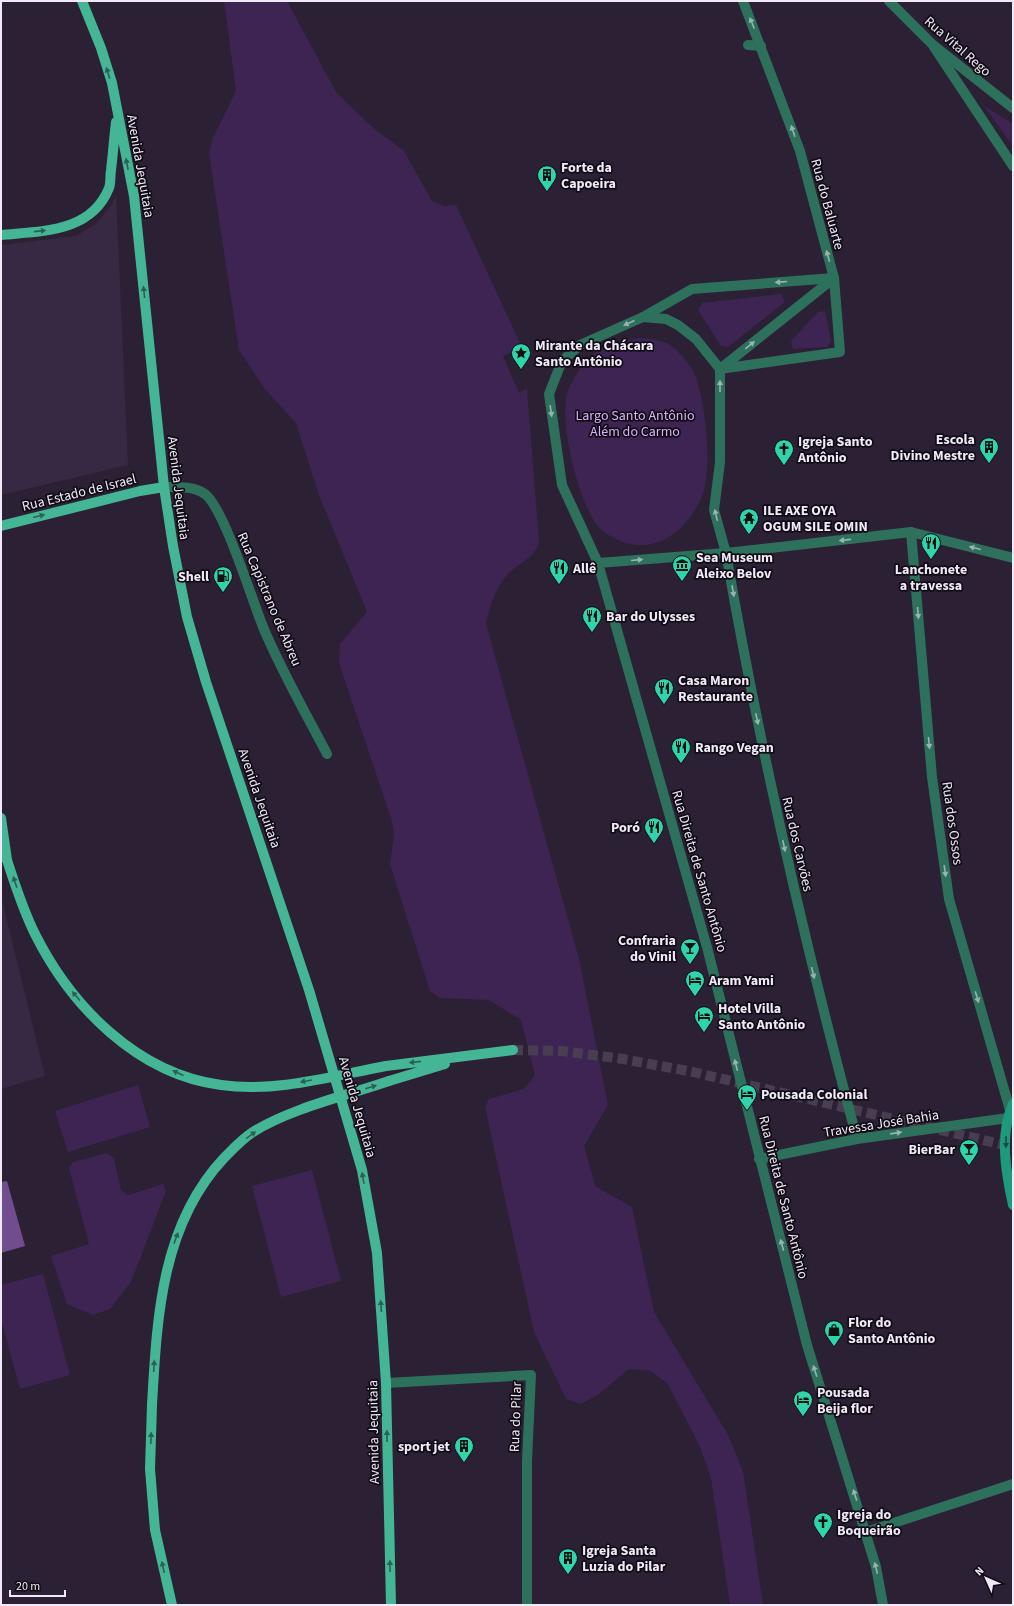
<svg xmlns="http://www.w3.org/2000/svg" width="1014" height="1606" viewBox="0 0 1014 1606" font-family="'Source Sans 3',sans-serif">
	<style>
		.built { fill: #372943 }
		.green { fill: #3e2453 }
		.water { fill: #704d8e }
		.lines { fill: none; stroke-linecap: round; stroke-linejoin: round }
		.primary-tunnel { stroke: #493e51; stroke-width: 10; stroke-dasharray: 10 5; stroke-linecap: butt }
		.minor { stroke: #2d705c; stroke-width: 10 }
		.tertiary { stroke: #2d705c; stroke-width: 10 }
		.secondary { stroke: #1d9a7b; stroke-width: 10 }
		.primary { stroke: #44b695; stroke-width: 10 }
		.primary-bridge { stroke: #44b695; stroke-width: 10 }
		.oneway { fill: #98b3b1 }
		.oneway2 { fill: #2a6155 }
		.oneway3 { fill: #164c43 }
		.labels { text-anchor: middle; stroke-width: 3.5; stroke-linejoin: round; paint-order: stroke }
		.street-label { font-size: 14px; fill: #f0e9f7; stroke: #110c15 }
		.poi-label { font-size: 14px; font-weight: bold; fill: #f0e9f7; stroke: #110c15; text-anchor: start }
		.park-label { font-size: 14px; fill: #d8b1fc; stroke: #110c15 }
	</style>
	<rect width="100%" height="100%" fill="#2b2034"/>
	<!-- built -->
	<path class="built" d="M116,195L128,465L1,495V245L76,236L97,223L112,204Z
		M1,896L45,1076L1,1089Z"/>
	<!-- green -->
	<path class="green" d="M224,1H287L336,92L372,127L404,151L432,201L444,206L456,205L522,347L503,356L519,393L527,389L539,542C535,558 518,563 507,575C495,589 490,606 486,624L579,959L608,1105L584,1146L595,1186L632,1207L654,1312L728,1435L743,1471L763,1605H730L711,1478L700,1447L668,1384L651,1371L629,1369L599,1394L581,1404L566,1399L534,1332L485,1107L489,1099L524,1089L535,1075L521,1020L489,1000L440,998L430,991L390,864L394,835L392,821L339,663L340,644L367,612L319,495L296,423L264,388L239,350L209,154L212,140L236,91Z
		M984,106L1013,124V146Z
		M781,294L785,302L728,347L721,346L698,310L702,303Z
		M825,311L831,341L827,347L793,349L791,341L818,312Z
		M641,338C651,339 661,340 670,345C679,351 691,365 695,375C706,404 714,473 700,501C689,523 669,544 643,545C628,546 607,537 597,525C579,502 559,424 567,395C571,380 583,362 595,353C608,343 626,340 641,338Z
		M138,1085L150,1127L68,1152L55,1111Z
		M107,1153L114,1158L121,1190L128,1195L163,1184L166,1191L131,1282L110,1309L93,1315L67,1304L51,1256L89,1244L69,1168L73,1162Z
		M312,1170L341,1281L281,1297L252,1186Z
		M43,1274L70,1375L20,1389L1,1319V1285Z"/>
	<!-- water -->
	<path class="water" d="M7,1181L25,1246L1,1253V1182Z"/>
	<g class="lines">
		<!-- primary-tunnel -->
		<path class="primary-tunnel" d="M513,1050L562,1051L623,1059L693,1072L1013,1147"/>
		<!-- minor -->
		<path class="minor" d="M748,45L761,46
			M934,47L1013,166
			M643,317L692,289L834,278L840,352L720,369
			M164,487C176,487 195,486 205,494C224,508 252,600 263,627C281,670 305,712 327,754
			M911,532L932,777L949,899L1010,1110
			M726,553C760,751 805,945 857,1139
			M759,1159L857,1139L1008,1118
			M386,1383L531,1375L527,1461V1605
			M866,1532L1013,1484"/>
		<!-- tertiary -->
		<path class="tertiary" d="M889,1L933,45L1013,108
			M720,369L834,278L800,151L743,1
			M726,553L714,510L720,462V369L696,339L678,325L666,319L643,317L580,345L562,361L549,394L562,485L598,563L708,951L807,1345L876,1567L883,1605
			M598,563L726,553L911,532L1013,558"/>
		<!-- secondary -->
		<path class="secondary" d="M1013,1104C999,1135 1006,1173 1013,1205"/>
		<!-- primary -->
		<path class="primary" d="M82,1L101,48L112,83L134,196L164,487L173,546L187,617L206,682L309,990L362,1170L377,1253L386,1383L391,1605
			M1,235C41,231 91,233 109,188C111,183 110,176 111,170C113,154 114,138 116,122
			M1,526L140,491L164,487
			M1,818L7,860
			M386,1066L513,1050
			M389,1081L445,1064
			M152,1405L150,1469L155,1530L172,1605"/>
		<!-- primary-bridge -->
		<path class="primary-bridge" d="M7,860C15,885 23,910 35,934C71,1006 137,1074 221,1085C276,1093 332,1076 386,1066
			M152,1405C157,1318 161,1225 224,1158C233,1149 242,1139 253,1132C289,1109 348,1095 389,1081"/>
	</g>
	<!-- one-way arrows -->
	<defs><path id="oneway-solid" d="M-6-.8H1V-3.2L6.5 0L1 3.2V.8H-6Z"/></defs>
	<g class="oneway">
		<use href="#oneway-solid" transform="translate(752 23) rotate(-112)"/>
		<use href="#oneway-solid" transform="translate(793 131) rotate(-109)"/>
		<use href="#oneway-solid" transform="translate(828 256) rotate(-105)"/>
		<use href="#oneway-solid" transform="translate(781 282) rotate(175)"/>
		<use href="#oneway-solid" transform="translate(629 323) rotate(156)"/>
		<use href="#oneway-solid" transform="translate(750 345) rotate(-39)"/>
		<use href="#oneway-solid" transform="translate(720 386) rotate(-90)"/>
		<use href="#oneway-solid" transform="translate(551 411) rotate(82)"/>
		<use href="#oneway-solid" transform="translate(716 515) rotate(-103)"/>
		<use href="#oneway-solid" transform="translate(845 540) rotate(174)"/>
		<use href="#oneway-solid" transform="translate(975 548) rotate(-166)"/>
		<use href="#oneway-solid" transform="translate(637 560) rotate(-5)"/>
		<use href="#oneway-solid" transform="translate(733 591) rotate(80)"/>
		<use href="#oneway-solid" transform="translate(918 613) rotate(85)"/>
		<use href="#oneway-solid" transform="translate(757 719) rotate(78)"/>
		<use href="#oneway-solid" transform="translate(929 743) rotate(85)"/>
		<use href="#oneway-solid" transform="translate(784 846) rotate(78)"/>
		<use href="#oneway-solid" transform="translate(945 871) rotate(82)"/>
		<use href="#oneway-solid" transform="translate(813 973) rotate(76)"/>
		<use href="#oneway-solid" transform="translate(977 997) rotate(73)"/>
		<use href="#oneway-solid" transform="translate(736 1065) rotate(-104)"/>
		<use href="#oneway-solid" transform="translate(896 1133) rotate(-8)"/>
		<use href="#oneway-solid" transform="translate(782 1245) rotate(-105)"/>
		<use href="#oneway-solid" transform="translate(815 1371) rotate(-108)"/>
		<use href="#oneway-solid" transform="translate(855 1495) rotate(-107)"/>
		<use href="#oneway-solid" transform="translate(876 1568) rotate(-104)"/>
	</g>
	<g class="oneway2">
		<use href="#oneway-solid" transform="translate(108 73) rotate(-107)"/>
		<use href="#oneway-solid" transform="translate(127 164) rotate(-101)"/>
		<use href="#oneway-solid" transform="translate(40 231) rotate(-6)"/>
		<use href="#oneway-solid" transform="translate(144 292) rotate(-96)"/>
		<use href="#oneway-solid" transform="translate(39 516) rotate(-14)"/>
		<use href="#oneway-solid" transform="translate(15 882) rotate(-108)"/>
		<use href="#oneway-solid" transform="translate(76 996) rotate(-130)"/>
		<use href="#oneway-solid" transform="translate(415 1062) rotate(174)"/>
		<use href="#oneway-solid" transform="translate(178 1073) rotate(-156)"/>
		<use href="#oneway-solid" transform="translate(306 1081) rotate(170)"/>
		<use href="#oneway-solid" transform="translate(371 1087) rotate(-18)"/>
		<use href="#oneway-solid" transform="translate(251 1135) rotate(-36)"/>
		<use href="#oneway-solid" transform="translate(363 1178) rotate(-100)"/>
		<use href="#oneway-solid" transform="translate(176 1238) rotate(-70)"/>
		<use href="#oneway-solid" transform="translate(381 1306) rotate(-94)"/>
		<use href="#oneway-solid" transform="translate(154 1366) rotate(-87)"/>
		<use href="#oneway-solid" transform="translate(387 1436) rotate(-91)"/>
		<use href="#oneway-solid" transform="translate(151 1438) rotate(-88)"/>
		<use href="#oneway-solid" transform="translate(390 1566) rotate(-91)"/>
		<use href="#oneway-solid" transform="translate(163 1567) rotate(-102)"/>
	</g>
	<use class="oneway3" href="#oneway-solid" transform="translate(1006 1142) rotate(91)"/>
	<!-- icons -->
	<defs>
		<symbol id="building-pin" viewBox="-11 -11 22 30"><path d="M0 17L-7.5 6A9.5 9.5 0 1 1 7.5 6Z" fill="#2fd4aa" stroke="#110c15"/><path d="M-4-6H4V6H1V3H-1V6H-4ZM-2.5-4.3h1.7v1.8h-1.7ZM.8-4.3h1.7v1.8H.8ZM-2.5-1h1.7V.8h-1.7ZM.8-1h1.7V.8H.8Z" fill="#111"/></symbol>
		<symbol id="sight-pin" viewBox="-11 -11 22 30"><path d="M0 17L-7.5 6A9.5 9.5 0 1 1 7.5 6Z" fill="#2fd4aa" stroke="#110c15"/><path d="M0-6L1.8-2.2L6-1.7L2.9 1.2L3.7 5.4L0 3.3L-3.7 5.4L-2.9 1.2L-6-1.7L-1.8-2.2Z" fill="#111"/></symbol>
		<symbol id="church-pin" viewBox="-11 -11 22 30"><path d="M0 17L-7.5 6A9.5 9.5 0 1 1 7.5 6Z" fill="#2fd4aa" stroke="#110c15"/><path d="M-1.2-6h2.4v3.5h3.3v2.4h-3.3V6h-2.4V-.1h-3.3v-2.4h3.3Z" fill="#111"/></symbol>
		<symbol id="temple-pin" viewBox="-11 -11 22 30"><path d="M0 17L-7.5 6A9.5 9.5 0 1 1 7.5 6Z" fill="#2fd4aa" stroke="#110c15"/><path d="M0-6L5-2H3V0L6.5 2.5H4V6H1.5V3h-3V6H-4V2.5H-6.5L-3 0V-2H-5Z" fill="#111"/></symbol>
		<symbol id="restaurant-pin" viewBox="-11 -11 22 30"><path d="M0 17L-7.5 6A9.5 9.5 0 1 1 7.5 6Z" fill="#2fd4aa" stroke="#110c15"/><path d="M-5-6h1v4h1v-4h1v4h1v-4h1v5L-1.5 .5V6h-2V.5L-5-1ZM5-6V6H3V1.5H1.5Q1.5-4 5-6Z" fill="#111"/></symbol>
		<symbol id="museum-pin" viewBox="-11 -11 22 30"><path d="M0 17L-7.5 6A9.5 9.5 0 1 1 7.5 6Z" fill="#2fd4aa" stroke="#110c15"/><path d="M0-6L6-3V-2H-6V-3ZM-5-1h2V3h-2ZM-1-1h2V3h-2ZM3-1h2V3H3ZM-6 4H6V6H-6Z" fill="#111"/></symbol>
		<symbol id="fuel-pin" viewBox="-11 -11 22 30"><path d="M0 17L-7.5 6A9.5 9.5 0 1 1 7.5 6Z" fill="#2fd4aa" stroke="#110c15"/><path d="M-5.5-6h7V0h2V4h1.3V-2.5L3-4.5l.8-.8L6-3V5H2.5V1h-1V6h-7ZM-4.2-4.7v3.2H.2V-4.7Z" fill="#111"/></symbol>
		<symbol id="bar-pin" viewBox="-11 -11 22 30"><path d="M0 17L-7.5 6A9.5 9.5 0 1 1 7.5 6Z" fill="#2fd4aa" stroke="#110c15"/><path d="M-6-5H6L.8 .8V4.5H3.5V6h-7V4.5H-.8V.8Z" fill="#111"/></symbol>
		<symbol id="hotel-pin" viewBox="-11 -11 22 30"><path d="M0 17L-7.5 6A9.5 9.5 0 1 1 7.5 6Z" fill="#2fd4aa" stroke="#110c15"/><path d="M-6-4.5h1.5V1H6V5H4.5V3h-9V5H-6ZM-4 0a1.8 1.8 0 1 1 3.6 0ZM.5 0V-2.5h3Q6-2.5 6 0Z" fill="#111"/></symbol>
		<symbol id="shop-pin" viewBox="-11 -11 22 30"><path d="M0 17L-7.5 6A9.5 9.5 0 1 1 7.5 6Z" fill="#2fd4aa" stroke="#110c15"/><path d="M-5-2.5h2.3a2.7 3.5 0 0 1 5.4 0H5L5.5 6h-11ZM-1.5-2.5h3a1.5 2.3 0 0 0-3 0Z" fill="#111"/></symbol>
	</defs>
	<g fill-rule="evenodd">
		<use href="#building-pin" x="536" y="164" width="22" height="30"/>
		<use href="#sight-pin" x="510" y="342" width="22" height="30"/>
		<use href="#building-pin" x="978" y="436" width="22" height="30"/>
		<use href="#church-pin" x="773" y="438" width="22" height="30"/>
		<use href="#temple-pin" x="738" y="507" width="22" height="30"/>
		<use href="#restaurant-pin" x="920" y="532" width="22" height="30"/>
		<use href="#museum-pin" x="671" y="554" width="22" height="30"/>
		<use href="#restaurant-pin" x="548" y="557" width="22" height="30"/>
		<use href="#fuel-pin" x="212" y="565" width="22" height="30"/>
		<use href="#restaurant-pin" x="581" y="605" width="22" height="30"/>
		<use href="#restaurant-pin" x="653" y="677" width="22" height="30"/>
		<use href="#restaurant-pin" x="670" y="736" width="22" height="30"/>
		<use href="#restaurant-pin" x="643" y="816" width="22" height="30"/>
		<use href="#bar-pin" x="679" y="937" width="22" height="30"/>
		<use href="#hotel-pin" x="684" y="969" width="22" height="30"/>
		<use href="#hotel-pin" x="693" y="1005" width="22" height="30"/>
		<use href="#hotel-pin" x="736" y="1083" width="22" height="30"/>
		<use href="#bar-pin" x="958" y="1138" width="22" height="30"/>
		<use href="#shop-pin" x="823" y="1319" width="22" height="30"/>
		<use href="#hotel-pin" x="792" y="1389" width="22" height="30"/>
		<use href="#building-pin" x="453" y="1435" width="22" height="30"/>
		<use href="#church-pin" x="812" y="1511" width="22" height="30"/>
		<use href="#building-pin" x="557" y="1547" width="22" height="30"/>
	</g>
	<g class="labels">
		<!-- street labels -->
		<g class="street-label">
			<text transform="translate(958 46) rotate(41)" y="5">Rua Vital Rego</text>
			<text transform="translate(141 166) rotate(80)" y="5">Avenida Jequitaia</text>
			<text transform="translate(828 204) rotate(75)" y="5">Rua do Baluarte</text>
			<text transform="translate(179 488) rotate(83)" y="5">Avenida Jequitaia</text>
			<text transform="translate(79 492) rotate(-14)" y="5">Rua Estado de Israel</text>
			<text transform="translate(270 599) rotate(67)" y="5">Rua Capistrano de Abreu</text>
			<text transform="translate(260 798) rotate(71)" y="5">Avenida Jequitaia</text>
			<text transform="translate(953 823) rotate(82)" y="5">Rua dos Ossos</text>
			<text transform="translate(798 844) rotate(77)" y="5">Rua dos Carvões</text>
			<text transform="translate(700 871) rotate(74)" y="5">Rua Direita de Santo Antônio</text>
			<text transform="translate(358 1107) rotate(74)" y="5">Avenida Jequitaia</text>
			<text transform="translate(881 1123) rotate(-9)" y="5">Travessa José Bahia</text>
			<text transform="translate(784 1197) rotate(76)" y="5">Rua Direita de Santo Antônio</text>
			<text transform="translate(515 1417) rotate(-88)" y="5">Rua do Pilar</text>
			<text transform="translate(373 1432) rotate(-91)" y="5">Avenida Jequitaia</text>
		</g>
		<!-- poi labels -->
		<g class="poi-label">
			<text x="561" y="172">Forte da<tspan x="561" dy="16">Capoeira</tspan></text>
			<text x="535" y="350">Mirante da Chácara<tspan x="535" dy="16">Santo Antônio</tspan></text>
			<text x="975" y="444" text-anchor="end">Escola<tspan x="975" dy="16">Divino Mestre</tspan></text>
			<text x="798" y="446">Igreja Santo<tspan x="798" dy="16">Antônio</tspan></text>
			<text x="763" y="515">ILE AXE OYA<tspan x="763" dy="16">OGUM SILE OMIN</tspan></text>
			<text x="696" y="562">Sea Museum<tspan x="696" dy="16">Aleixo Belov</tspan></text>
			<text x="573" y="573">Allê</text>
			<text x="931" y="574" text-anchor="middle">Lanchonete<tspan x="931" dy="16">a travessa</tspan></text>
			<text x="209" y="581" text-anchor="end">Shell</text>
			<text x="606" y="621">Bar do Ulysses</text>
			<text x="678" y="685">Casa Maron<tspan x="678" dy="16">Restaurante</tspan></text>
			<text x="695" y="752">Rango Vegan</text>
			<text x="640" y="832" text-anchor="end">Poró</text>
			<text x="676" y="945" text-anchor="end">Confraria<tspan x="676" dy="16">do Vinil</tspan></text>
			<text x="709" y="985">Aram Yami</text>
			<text x="718" y="1013">Hotel Villa<tspan x="718" dy="16">Santo Antônio</tspan></text>
			<text x="761" y="1099">Pousada Colonial</text>
			<text x="955" y="1154" text-anchor="end">BierBar</text>
			<text x="848" y="1327">Flor do<tspan x="848" dy="16">Santo Antônio</tspan></text>
			<text x="817" y="1397">Pousada<tspan x="817" dy="16">Beija flor</tspan></text>
			<text x="450" y="1451" text-anchor="end">sport jet</text>
			<text x="837" y="1519">Igreja do<tspan x="837" dy="16">Boqueirão</tspan></text>
			<text x="582" y="1555">Igreja Santa<tspan x="582" dy="16">Luzia do Pilar</tspan></text>
		</g>
		<!-- park labels -->
		<g class="park-label">
			<text x="635" y="420">Largo Santo Antônio<tspan x="635" dy="16">Além do Carmo</tspan></text>
		</g>
	</g>
	<!-- border -->
	<rect width="1014" height="1606" fill="none" stroke="#f0e9f7" stroke-width="4"/>
	<!-- north arrow -->
	<g transform="translate(986 1578) rotate(315)" stroke="#110c15" stroke-width="3" paint-order="stroke">
	<path d="M0-3L7 15L0 10L-7 15Z" fill="#f0e9f7"/>
	<text y="-6" font-size="11" font-weight="bold" text-anchor="middle" fill="#f0e9f7">N</text>
	</g>
	<!-- scale -->
	<path d="M10 1590v6h55v-6" fill="none" stroke="#f0e9f7" stroke-width="2"/>
	<text x="16" y="1590" font-size="12" fill="#f0e9f7" stroke="#110c15" stroke-width="3" paint-order="stroke">20 m</text>
</svg>
